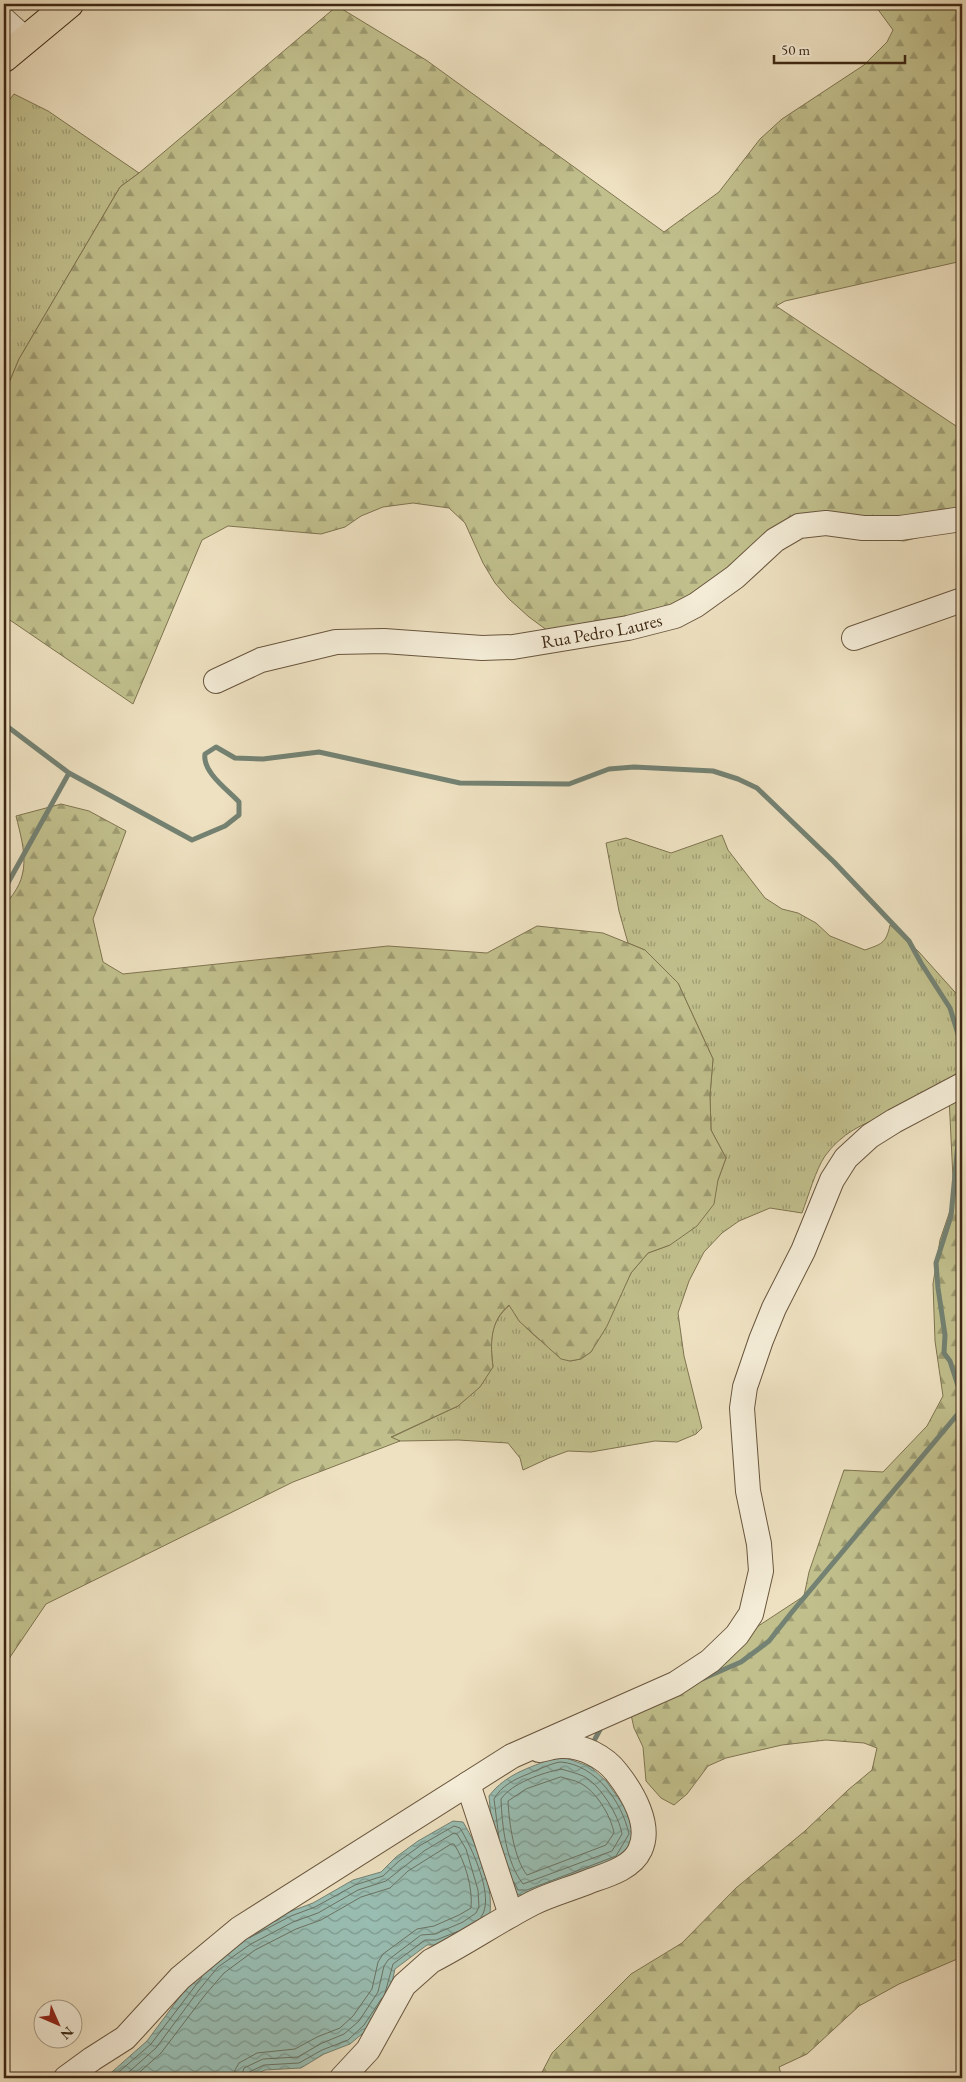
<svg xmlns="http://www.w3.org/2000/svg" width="966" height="2082" viewBox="0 0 966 2082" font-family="'EB Garamond',serif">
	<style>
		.grass { fill: url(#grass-tufts); stroke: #7f7450 }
		.forest { fill: url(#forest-firs); stroke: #7f7450 }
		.water { fill: url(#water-waves); stroke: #748273 }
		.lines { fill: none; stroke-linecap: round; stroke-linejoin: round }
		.shore { stroke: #6b7262; stroke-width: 1 }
		.stream { stroke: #748273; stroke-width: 5 }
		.minor-casing { stroke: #69563e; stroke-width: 26 }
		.major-casing { stroke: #3d2712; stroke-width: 30 }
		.minor { stroke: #f4ecd7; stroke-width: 24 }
		.major { stroke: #eee1c1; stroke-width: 28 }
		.labels { text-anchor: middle; stroke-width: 5; stroke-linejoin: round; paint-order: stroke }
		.street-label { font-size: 18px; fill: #3d2712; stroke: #f4ecd7 }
	</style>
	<defs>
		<pattern id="grass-tufts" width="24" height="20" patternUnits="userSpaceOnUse" patternTransform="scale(1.25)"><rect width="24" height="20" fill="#c1c08d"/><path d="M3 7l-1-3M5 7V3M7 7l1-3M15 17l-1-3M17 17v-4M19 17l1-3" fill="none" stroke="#9e9c72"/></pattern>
		<pattern id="forest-firs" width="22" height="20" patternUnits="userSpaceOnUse" patternTransform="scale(1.25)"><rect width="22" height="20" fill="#c1c08d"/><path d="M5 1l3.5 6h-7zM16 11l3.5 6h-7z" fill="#9e9c72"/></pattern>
		<pattern id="water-waves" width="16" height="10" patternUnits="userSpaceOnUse" patternTransform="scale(1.25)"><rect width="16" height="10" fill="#99beb3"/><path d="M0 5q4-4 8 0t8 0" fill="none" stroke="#7e9a90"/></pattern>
	</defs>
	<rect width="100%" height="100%" fill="#eee1c1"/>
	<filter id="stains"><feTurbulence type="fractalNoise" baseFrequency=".004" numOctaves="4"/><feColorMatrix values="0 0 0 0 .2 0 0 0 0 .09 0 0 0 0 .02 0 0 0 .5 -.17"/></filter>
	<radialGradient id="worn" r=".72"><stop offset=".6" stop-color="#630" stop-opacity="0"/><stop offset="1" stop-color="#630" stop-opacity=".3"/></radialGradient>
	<!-- grass -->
	<path class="grass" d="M14,94L48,111L139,173L120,187L19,359L4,395V107Z
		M722,835L728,850L765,898L782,909L798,913L816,923L830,936L865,950C881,944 886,944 890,925L919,952L962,1000V1091C917,1112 857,1111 825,1156C816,1169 808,1197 802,1213L770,1208L739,1221L722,1233L704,1252L689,1281L678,1313L684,1356L702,1428L696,1434L677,1442L655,1441L591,1452L568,1451L549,1458L523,1470L520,1458L508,1443L458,1440L400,1441L390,1438L458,1406L493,1367C490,1342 489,1322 510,1305C525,1332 544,1344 570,1361L580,1359L591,1352L631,1273L648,1253L670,1245L718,1180L726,1158L711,1130L710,1095L713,1059L678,983L645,950L628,943L619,911L606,843L626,838L671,853Z"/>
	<!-- forest -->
	<path class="forest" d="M874,4H962V261L785,301L776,306L962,430V527L904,541L823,532L793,537L723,597L567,645L529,617L509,599L495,583L483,563L465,523L449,508L413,503L383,507L361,516L345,527L321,534L228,526L202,540L133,704L4,616V395L19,359L120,187L139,173L337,6L426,60L664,232L719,192L760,139L782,119L864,65L887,42L893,30Z
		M61,804L89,811L126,831L93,919L103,962L123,974L388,946L487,953L537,926L603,933L645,950L678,983L713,1059L710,1095L711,1130L726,1158L718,1180L714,1204L697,1226L670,1245L648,1253L631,1273L607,1326L591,1352L581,1359L570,1361L561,1359L519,1321L509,1305C490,1321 490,1343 493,1367L480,1387L458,1406L391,1437L400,1441L293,1482L46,1604L4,1666V905C32,877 25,852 16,816Z
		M962,1091V1957L899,1984L859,2006L807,2054L779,2067L782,2078H539L552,2053L631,1974L682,1943L736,1888L805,1831L848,1790L872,1770L877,1748L864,1743L826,1740L782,1745L726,1758L708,1766L687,1794L674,1805L661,1798L646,1781L643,1747L634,1728L630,1710L804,1596L809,1572L844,1470L883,1472L927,1426L943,1396L935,1341L933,1284L940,1240L954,1199L949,1097Z"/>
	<!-- water -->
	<path class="water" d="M560,1756L591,1767L607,1782L628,1812L635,1835L620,1860L528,1895H515L492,1829L489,1796C506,1773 534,1766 560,1756Z
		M453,1821L463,1822C479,1849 493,1882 490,1914L437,1945H427L395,1969L389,1996L368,2029L350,2044L324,2054L301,2068L265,2070L248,2078H105L147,2041L190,1983L245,1934L289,1912L313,1903L353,1880L381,1872L396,1857L418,1841Z"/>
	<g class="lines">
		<!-- shore -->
		<path class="shore" d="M561,1769C568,1771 576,1773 583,1776C600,1784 619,1816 622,1834L612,1851L523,1884C506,1862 502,1826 501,1799C512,1783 542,1773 561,1769Z
			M561,1777C567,1779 574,1780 580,1783C596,1791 611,1816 614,1833L606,1845L527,1875C514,1859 509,1822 508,1801L526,1789Z
			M499,1838L494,1799C501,1786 515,1779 528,1774C535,1771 554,1762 561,1762C596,1765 622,1802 629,1834L616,1856L527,1890H518L514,1882
			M249,1938L291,1916L315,1907L355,1885L383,1876L399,1861L421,1845L454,1826L460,1828C471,1846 496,1898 481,1917
			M385,1993L393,1964L425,1940H436L459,1931
			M112,2078L151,2044L202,1977
			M122,2078L156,2048L199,1990L218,1967L251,1944L293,1922L318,1913L358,1890L386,1881L424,1851L454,1833L457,1834L466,1849L478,1890L479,1907L476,1913L463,1922L435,1934L421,1935L388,1960L384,1966L378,1992L359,2021L344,2034L320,2044L298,2057L263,2059L244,2068L241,2078
			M133,2078L161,2053L205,1995L224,1973L255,1950L296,1929L321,1920L361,1897L390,1888L408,1871L451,1844H454C465,1861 473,1888 471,1908L459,1915L434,1926L417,1929L383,1954L378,1962L372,1989L353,2016L340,2028L317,2037L295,2049L257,2053L239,2063L235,2070L234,2078
			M247,2078L249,2072L264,2065L299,2063L322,2050L348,2040L364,2025L382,1998"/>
		<!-- stream -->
		<path class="stream" d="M4,724L69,773L192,840L225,826L239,815V802C228,790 202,772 205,754L216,747L235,758L263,759L319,752L460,783L569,784L609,769L634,767L713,771L738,779L757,788L834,862L909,941L921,963L950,1008L962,1047
			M4,890L69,773
			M962,1102L951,1216L936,1263L938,1288L945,1335L944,1353L950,1361L962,1398
			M702,1679L741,1662L769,1641L792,1612L962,1409
			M595,1739L602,1726"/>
		<defs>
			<g id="minor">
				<path d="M4,20L26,40"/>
				<path d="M854,638L962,600"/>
				<path id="s1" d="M216,681L261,660L336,642L384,641L482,648L513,647L628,628L675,616L696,605L735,577L775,540L799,526L826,523L863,528H900L962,519"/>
				<path d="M468,1784L511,1915"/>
				<path d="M66,2078L92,2059L125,2038L180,1978L239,1929L512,1756L675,1684L710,1661L737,1635L751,1614L761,1571L759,1544L748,1491L742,1408L745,1387L761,1340L774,1308L803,1251L832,1180L846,1158L870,1136L894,1121L962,1085"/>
				<path d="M342,2078L368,2050L404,1985L431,1961C466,1943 498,1921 533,1903C551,1894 571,1889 590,1881C607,1875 632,1868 640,1850C652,1825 632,1792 617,1773C605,1757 582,1745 561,1746C554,1746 546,1749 539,1750"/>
			</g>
			<path id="major" d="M4,58L69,4"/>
		</defs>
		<!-- minor casing -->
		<use href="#minor" class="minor-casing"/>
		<!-- major casing -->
		<use href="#major" class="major-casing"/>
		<!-- minor -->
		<use href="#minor" class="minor"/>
		<!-- major -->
		<use href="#major" class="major"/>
	</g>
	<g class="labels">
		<!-- street labels -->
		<g class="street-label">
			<text dy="6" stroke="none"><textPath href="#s1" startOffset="394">Rua Pedro Laures</textPath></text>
		</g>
	</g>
	<!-- margin -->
	<rect width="966" height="2082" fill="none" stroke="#eee1c1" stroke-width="20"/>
	<rect x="5" y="5" width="956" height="2072" fill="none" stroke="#3d2712" stroke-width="2.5"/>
	<rect x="10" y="10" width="946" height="2062" fill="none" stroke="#3d2712"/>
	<!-- north arrow -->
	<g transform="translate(58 2024) rotate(135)"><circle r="24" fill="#f4ecd7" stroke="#ab9d88"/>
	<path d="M0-4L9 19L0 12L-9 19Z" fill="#8f2418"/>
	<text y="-8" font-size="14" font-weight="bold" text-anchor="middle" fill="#3d2712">N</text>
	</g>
	<!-- scale -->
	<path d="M774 55v8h131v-8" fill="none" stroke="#3d2712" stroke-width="2.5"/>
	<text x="781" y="55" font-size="15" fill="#3d2712" stroke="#f4ecd7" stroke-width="4" paint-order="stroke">50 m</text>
	<rect width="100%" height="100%" filter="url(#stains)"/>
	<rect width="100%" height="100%" fill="url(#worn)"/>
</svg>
